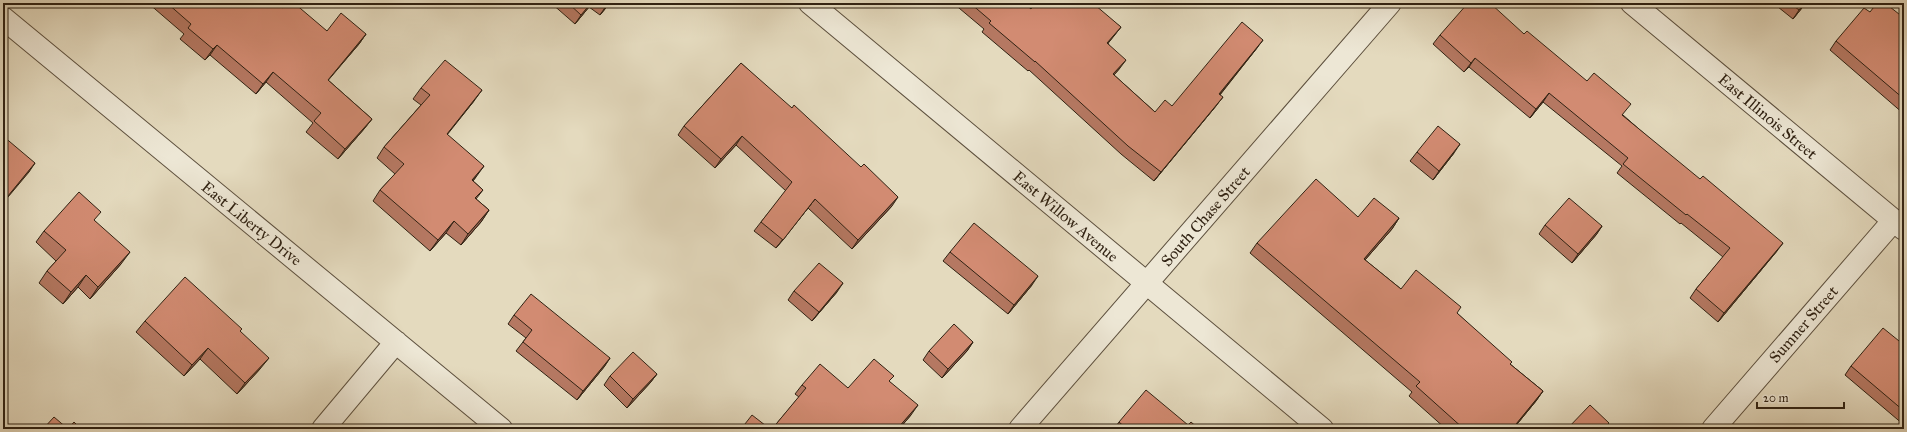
<svg xmlns="http://www.w3.org/2000/svg" width="1907" height="432" viewBox="0 0 1907 432" font-family="'IM FELL Great Primer',serif">
	<style>
		.lines { fill: none; stroke-linecap: round; stroke-linejoin: round }
		.minor-casing { stroke: #5d503e; stroke-width: 24 }
		.minor { stroke: #ede7d5; stroke-width: 22 }
		.wall { fill: #b57862; stroke: #302213 }
		.shaded-wall { fill: #936150; stroke: #302213 }
		.building { fill: #d28b72; stroke: #302213 }
		.labels { text-anchor: middle; stroke-width: 3.5; stroke-linejoin: round; paint-order: stroke }
		.street-label { font-size: 16px; fill: #302213; stroke: #ede7d5 }
	</style>
	<rect width="100%" height="100%" fill="#e4dabe"/>
	<filter id="stains"><feTurbulence type="fractalNoise" baseFrequency=".005" numOctaves="4"/><feColorMatrix values="0 0 0 0 .2 0 0 0 0 .09 0 0 0 0 .02 0 0 0 .5 -.17"/></filter>
	<radialGradient id="worn" r=".72"><stop offset=".6" stop-color="#630" stop-opacity="0"/><stop offset="1" stop-color="#630" stop-opacity=".3"/></radialGradient>
	<g class="lines">
		<defs>
			<path id="minor" d="M810,3L1322,429
				M1632,3L1904,229
				M3,18L501,429
				M323,429L396,342
				M1020,429L1390,3
				M1713,429L1894,220"/>
		</defs>
		<!-- minor casing -->
		<use href="#minor" class="minor-casing"/>
		<!-- minor -->
		<use href="#minor" class="minor"/>
	</g>
	<!-- wall -->
	<path class="wall" d="M148,3H277L283,8L327,31L366,34L359,44L328,80L372,119L364,129L338,159L306,132L313,123L266,82L256,94L210,55L205,60L180,39L184,34Z
		M551,3H610L600,15L589,7L575,24Z
		M953,3H1024L1031,9L1093,7L1121,27L1108,43L1120,68L1114,75L1155,112L1172,106L1257,48L1220,95L1216,106L1154,181L1121,154L1029,70L1028,71L982,32L984,29Z
		M1773,3H1806L1793,19Z
		M1870,12L1904,18V114L1830,50L1836,41Z
		M1524,34L1623,115L1777,251L1718,322L1690,298L1696,289L1723,257L1681,223L1680,224L1617,173L1622,166L1543,102L1530,118L1469,67L1464,72L1433,44L1440,35Z
		M741,63L892,206L852,249L808,208L776,248L754,231L761,222L786,191L736,145L715,168L678,135L684,126Z
		M421,88L474,101L447,134L476,177L473,181L483,190L476,199L489,210L481,222L461,245L446,233L430,251L373,201L380,190L395,174L377,158L384,147L421,105L413,99Z
		M1417,152L1454,153L1433,180L1410,161Z
		M1358,217L1399,218L1392,229L1365,260L1401,289L1457,313L1510,364L1543,391L1536,401L1513,429H1446L1409,396L1412,392L1250,253L1257,243Z
		M95,221L121,264L90,299L78,287L63,304L39,283L47,271L56,261L36,242L44,231Z
		M1545,225L1602,226L1596,235L1572,263L1539,234Z
		M950,252L1032,285L1008,314L943,261Z
		M794,291L837,292L812,321L788,300Z
		M514,315L610,358L604,367L577,400L516,351L526,338L508,324Z
		M145,321L240,331L260,369L237,394L200,359L184,376L136,332Z
		M973,342L967,351L942,378L923,360L929,351Z
		M1904,345V425L1845,375L1851,366Z
		M657,374L650,383L627,408L604,385L610,376Z
		M890,382L911,415L899,429H772L799,397L795,394L802,385L848,388Z
		M1119,422L1188,425L1199,429H1114Z"/>
	<!-- shaded-wall -->
	<path class="shaded-wall" d="M591,3H592L589,7L575,24L581,15Z
		M608,3H610L600,15Z
		M1805,3H1806L1793,19L1799,10Z
		M1121,27L1114,36L1101,52L1107,43Z
		M366,34L359,44L320,90L328,80Z
		M1263,40L1257,48L1213,103L1219,94Z
		M217,45L210,55L205,60L213,49Z
		M1475,58L1469,67L1464,72L1471,63Z
		M1126,60L1120,68L1107,83L1113,74Z
		M273,72L266,82L256,94L263,84Z
		M482,90L474,101L439,145L447,134Z
		M1549,93L1543,102L1530,118L1536,109Z
		M1223,97L1216,106L1154,181L1161,172Z
		M372,119L364,129L338,159L345,149Z
		M742,136L736,145L715,168L721,159Z
		M1460,144L1454,153L1433,180L1439,171Z
		M35,163L29,172L3,203V202Z
		M484,166L476,177L464,191L472,180Z
		M898,197L892,206L852,249L858,240Z
		M815,199L808,208L776,248L783,240Z
		M489,210L481,222L461,245L468,234Z
		M1399,218L1392,229L1357,269L1364,259Z
		M454,221L446,233L430,251L438,240Z
		M1602,226L1596,235L1572,263L1578,254Z
		M1783,243L1777,251L1718,322L1724,313Z
		M130,252L121,264L90,299L98,287Z
		M86,275L78,287L63,304L71,292Z
		M1038,276L1032,285L1008,314L1014,305Z
		M843,283L837,292L812,321L819,312Z
		M973,342L967,351L942,378L948,369Z
		M208,348L200,359L184,376L192,365Z
		M269,358L260,369L237,394L245,383Z
		M610,358L604,367L577,400L583,391Z
		M657,374L650,383L627,408L633,399Z
		M1543,391L1536,401L1513,429H1512Z
		M918,405L911,415L899,429H897Z"/>
	<!-- building -->
	<path class="building" d="M167,3H277L283,8L287,3H294L327,31L341,13L366,34L328,80L372,119L345,149L314,121L321,113L273,72L263,84L217,45L213,49L188,28L191,24Z
		M568,3H591L581,15Z
		M602,3H608L606,6Z
		M970,3H1024L1031,9L1035,3H1088L1093,7L1095,5L1121,27L1107,43L1126,60L1113,74L1155,112L1165,100L1172,106L1242,22L1263,40L1219,94L1223,97L1161,172L1128,146L1035,61V62L989,23L991,21Z
		M1468,3H1490L1524,34L1527,31L1587,81L1594,73L1631,104L1622,115L1700,179L1703,176L1783,243L1724,313L1696,289L1730,248L1687,214L1686,215L1623,164L1628,158L1549,93L1536,109L1475,58L1471,63L1440,35Z
		M1790,3H1805L1799,10Z
		M1877,3H1885L1904,18V99L1836,41L1864,8L1870,12Z
		M445,60L482,90L447,134L484,166L472,180L483,190L475,198L489,210L468,234L454,221L438,240L380,190L404,164L384,147L430,95L421,88Z
		M741,63L792,108L794,105L861,167L864,164L898,197L858,240L815,199L783,240L761,222L792,182L742,136L721,159L684,126Z
		M1438,126L1460,144L1439,171L1417,152Z
		M3,136L35,163L3,202Z
		M1316,179L1358,217L1374,198L1399,218L1364,259L1401,289L1416,270L1461,307L1457,313L1512,362L1510,364L1543,391L1512,429H1464L1416,386L1420,382L1257,243Z
		M79,192L101,212L94,220L130,252L98,287L86,275L71,292L47,271L66,250L44,231Z
		M1569,198L1602,226L1578,254L1545,225Z
		M974,223L1038,276L1014,305L950,252Z
		M819,263L843,283L819,312L794,291Z
		M185,277L242,329L240,331L269,358L245,383L208,348L192,365L145,321Z
		M531,294L610,358L583,391L523,342L532,330L514,315Z
		M954,324L973,342L948,369L929,351Z
		M1883,328L1904,345V411L1851,366Z
		M633,352L657,374L633,399L610,376Z
		M874,359L894,376L889,381L918,405L897,429H772L806,388L802,385L820,364L848,388Z
		M1146,390L1188,425L1191,422L1199,429H1127L1119,422Z
		M1590,405L1609,423L1604,429H1567Z
		M752,415L770,429H741Z
		M54,417L68,429L74,422L81,429H43Z
		M1793,427L1796,429H1791Z"/>
	<g class="labels">
		<!-- street labels -->
		<g class="street-label">
			<text transform="translate(1768 116) rotate(40)" y="6">East Illinois Street</text>
			<text transform="translate(1066 216) rotate(40)" y="6">East Willow Avenue</text>
			<text transform="translate(1205 216) rotate(-49)" y="6">South Chase Street</text>
			<text transform="translate(252 223) rotate(39)" y="6">East Liberty Drive</text>
			<text transform="translate(1803 324) rotate(-49)" y="6">Sumner Street</text>
		</g>
	</g>
	<!-- margin -->
	<rect width="1907" height="432" fill="none" stroke="#e4dabe" stroke-width="16"/>
	<rect x="4" y="4" width="1899" height="424" fill="none" stroke="#302213" stroke-width="2"/>
	<rect x="8" y="8" width="1891" height="416" fill="none" stroke="#302213"/>
	<!-- scale -->
	<path d="M1757 402v6h87v-6" fill="none" stroke="#302213" stroke-width="2"/>
	<text x="1763" y="402" font-size="12" fill="#302213" stroke="#ede7d5" stroke-width="3" paint-order="stroke">20 m</text>
	<rect width="100%" height="100%" filter="url(#stains)"/>
	<rect width="100%" height="100%" fill="url(#worn)"/>
</svg>
